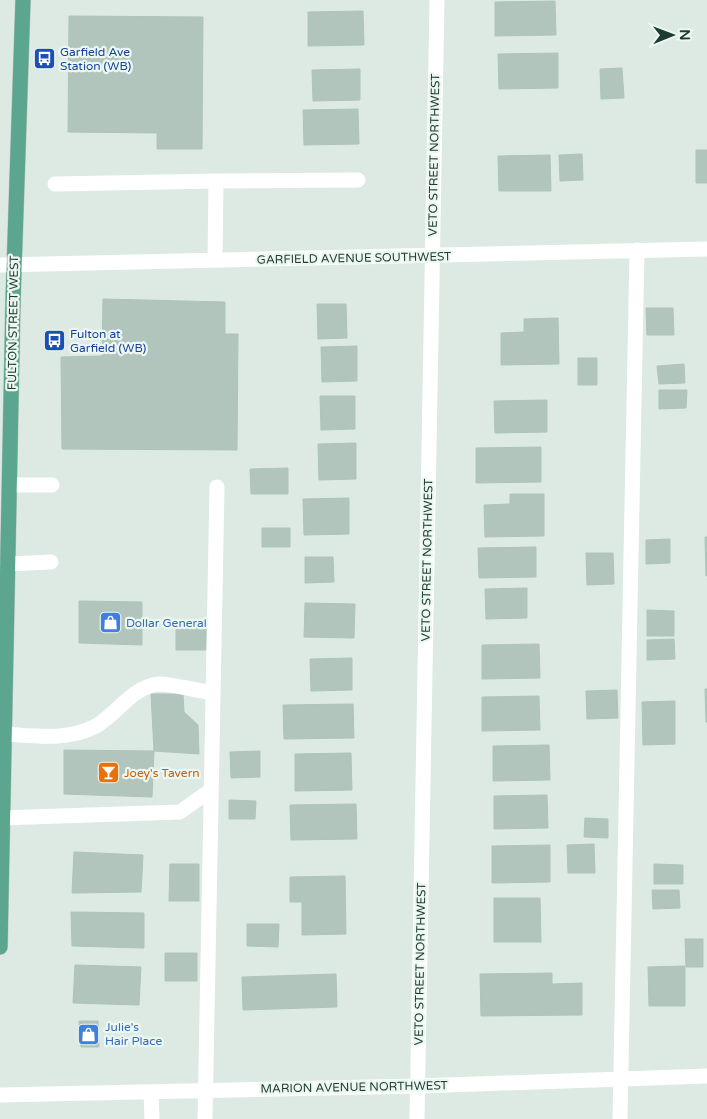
<svg xmlns="http://www.w3.org/2000/svg" width="707" height="1119" viewBox="0 0 707 1119" font-family="'Varela Round',sans-serif">
	<style>
		.building { fill: #b2c5bc; stroke: #aec4ba }
		.lines { fill: none; stroke-linecap: round; stroke-linejoin: round }
		.major-casing { stroke: #bbc4c1; stroke-width: 16 }
		.minor { stroke: #fff; stroke-width: 15 }
		.major { stroke: #5ca58e; stroke-width: 15 }
		.labels { text-anchor: middle; stroke-width: 4.5; stroke-linejoin: round; paint-order: stroke }
		.transit-label { font-size: 12px; fill: #164399; stroke: #edf7f1; text-anchor: start }
		.street-label { font-size: 12px; fill: #1d3b31; stroke: #edf7f1 }
		.shop-label { font-size: 12px; fill: #366cbe; stroke: #edf7f1; text-anchor: start }
		.food-label { font-size: 12px; fill: #c56008; stroke: #edf7f1; text-anchor: start }
	</style>
	<rect width="100%" height="100%" fill="#dceae3"/>
	<!-- building -->
	<path class="building" d="M555,1L556,35L495,36V2Z
		M363,11L364,45L308,46V12Z
		M69,16L203,17L202,149H157V133L68,132Z
		M558,53V88L499,89L498,54Z
		M622,68L624,98L601,99L600,69Z
		M360,69V100L313,101L312,70Z
		M358,109L359,144L304,145L303,110Z
		M696,150H707V183H696Z
		M582,154L583,180L560,181L559,155Z
		M550,155L551,191H499L498,156Z
		M103,299L225,302V334H238L237,450L62,449L61,357L102,356Z
		M317,304H346L347,338L318,339Z
		M646,308H673L674,335H647Z
		M558,318L559,364L501,365V333L524,332V319Z
		M357,346V381L322,382L321,347Z
		M578,358H597V385H578Z
		M684,364L685,383L659,384L657,366Z
		M659,390H687L686,408L659,409Z
		M320,396H355V429L321,430Z
		M547,400V432L495,433L494,401Z
		M356,443V479L319,480L318,444Z
		M541,447V482L476,483V448Z
		M288,468V494H251L250,469Z
		M510,494H544V536L485,537L484,505L510,504Z
		M349,498V534L304,535L303,499Z
		M262,528H290V547H262Z
		M705,537H707V576H706Z
		M670,539V563L646,564V540Z
		M536,547V577L479,578L478,548Z
		M586,553H613L614,584L587,585Z
		M305,557H333L334,582L305,583Z
		M527,588V618L486,619L485,589Z
		M79,601L142,602V645L79,643Z
		M305,603L355,604L354,638L304,637Z
		M647,610L674,611V636H647Z
		M176,621H207L206,650H176Z
		M674,639L675,659L647,660V640Z
		M539,644L540,678L482,679V645Z
		M352,658V690L311,691L310,659Z
		M705,689H707V722H706Z
		M617,690L618,718L587,719L586,691Z
		M151,694H183L184,712L198,725L199,754L154,751Z
		M539,696L540,730L482,731V697Z
		M675,701V744L643,745L642,702Z
		M353,704L354,738L284,739L283,705Z
		M549,745L550,780L493,781V746Z
		M64,750L154,751L152,797L64,794Z
		M260,751V777L231,778L230,752Z
		M351,753L352,790L295,791V754Z
		M547,795L548,828L494,829V796Z
		M229,800L256,801L255,819H229Z
		M356,804L357,839L291,840L290,805Z
		M585,818L608,819V838L584,837Z
		M594,844L595,873H568L567,845Z
		M550,845V882L492,883V846Z
		M74,852L143,855L141,892L72,893Z
		M170,864H199V901H169Z
		M654,864L683,865V884H654Z
		M345,876L346,934L302,935V902H290V877Z
		M652,890H679L680,908L653,909Z
		M494,898H540L541,942H494Z
		M71,912L144,913V948L72,946Z
		M247,924H279L278,947L247,946Z
		M685,939H703V967H686Z
		M165,953H197V981H165Z
		M75,965L141,967L139,1005L73,1003Z
		M685,966V1006H649L648,967Z
		M552,973V984L582,983V1015L481,1016L480,974Z
		M336,974L337,1007L243,1010L242,977Z
		M79,1021H98L99,1047H81Z"/>
	<g class="lines">
		<defs>
			<path id="major" d="M0,947L13,301L23,0"/>
		</defs>
		<!-- major casing -->
		<use href="#major" class="major-casing"/>
		<!-- minor -->
		<path class="minor" d="M55,184L216,181
			M215,260L216,181L358,180
			M0,265L707,249
			M10,485H52
			M8,564L51,562
			M5,734C36,736 67,741 96,726C117,714 133,686 159,684C172,684 199,691 213,693
			M0,818L180,812L211,790
			M151,1092L152,1119
			M0,1095L418,1086L707,1076
			M205,1119L217,487
			M417,1119L437,0
			M620,1119L637,250"/>
		<!-- major -->
		<use href="#major" class="major"/>
	</g>
	<!-- icons -->
	<defs>
		<symbol id="bus-square" viewBox="-11 -11 22 22"><rect x="-9" y="-9" width="18" height="18" rx="4" fill="#1a4fb4" stroke="#edf7f1"/><path d="M-5-6H5V4H4V6H2V4H-2V6H-4V4H-5ZM-3.5-4V0h7V-4ZM-3.5 1.2v1.5H-2V1.2ZM2 1.2v1.5H3.5V1.2Z" fill="#fff"/></symbol>
		<symbol id="shop-square" viewBox="-11 -11 22 22"><rect x="-9" y="-9" width="18" height="18" rx="4" fill="#3f7fe0" stroke="#edf7f1"/><path d="M-5-2.5h2.3a2.7 3.5 0 0 1 5.4 0H5L5.5 6h-11ZM-1.5-2.5h3a1.5 2.3 0 0 0-3 0Z" fill="#fff"/></symbol>
		<symbol id="bar-square" viewBox="-11 -11 22 22"><rect x="-9" y="-9" width="18" height="18" rx="4" fill="#e8710a" stroke="#edf7f1"/><path d="M-6-5H6L.8 .8V4.5H3.5V6h-7V4.5H-.8V.8Z" fill="#fff"/></symbol>
	</defs>
	<g fill-rule="evenodd">
		<use href="#bus-square" x="32" y="46" width="25" height="25"/>
		<use href="#bus-square" x="42" y="328" width="25" height="25"/>
		<use href="#shop-square" x="98" y="610" width="25" height="25"/>
		<use href="#bar-square" x="96" y="760" width="25" height="25"/>
		<use href="#shop-square" x="76" y="1022" width="25" height="25"/>
	</g>
	<g class="labels">
		<!-- transit labels -->
		<g class="transit-label">
			<text x="60" y="56">Garfield Ave<tspan x="60" dy="14">Station (WB)</tspan></text>
			<text x="70" y="338">Fulton at<tspan x="70" dy="14">Garfield (WB)</tspan></text>
		</g>
		<!-- street labels -->
		<g class="street-label">
			<text transform="translate(434 155) rotate(-89)" y="4">VETO STREET NORTHWEST</text>
			<text transform="translate(354 258) rotate(-1)" y="4">GARFIELD AVENUE SOUTHWEST</text>
			<text transform="translate(13 323) rotate(-89)" y="4">FULTON STREET WEST</text>
			<text transform="translate(427 560) rotate(-89)" y="4">VETO STREET NORTHWEST</text>
			<text transform="translate(420 964) rotate(-89)" y="4">VETO STREET NORTHWEST</text>
			<text transform="translate(354 1087) rotate(-1)" y="4">MARION AVENUE NORTHWEST</text>
		</g>
		<!-- shop labels -->
		<g class="shop-label">
			<text x="126" y="627">Dollar General</text>
			<text x="105" y="1031">Julie's<tspan x="105" dy="14">Hair Place</tspan></text>
		</g>
		<!-- food labels -->
		<g class="food-label">
			<text x="124" y="777">Joey's Tavern</text>
		</g>
	</g>
	<!-- north arrow -->
	<g transform="translate(672 35) rotate(89)" stroke="#edf7f1" stroke-width="4" paint-order="stroke">
	<path d="M0-4L9 19L0 12L-9 19Z" fill="#1d3b31"/>
	<text y="-8" font-size="14" font-weight="bold" text-anchor="middle" fill="#1d3b31">N</text>
	</g>
</svg>
